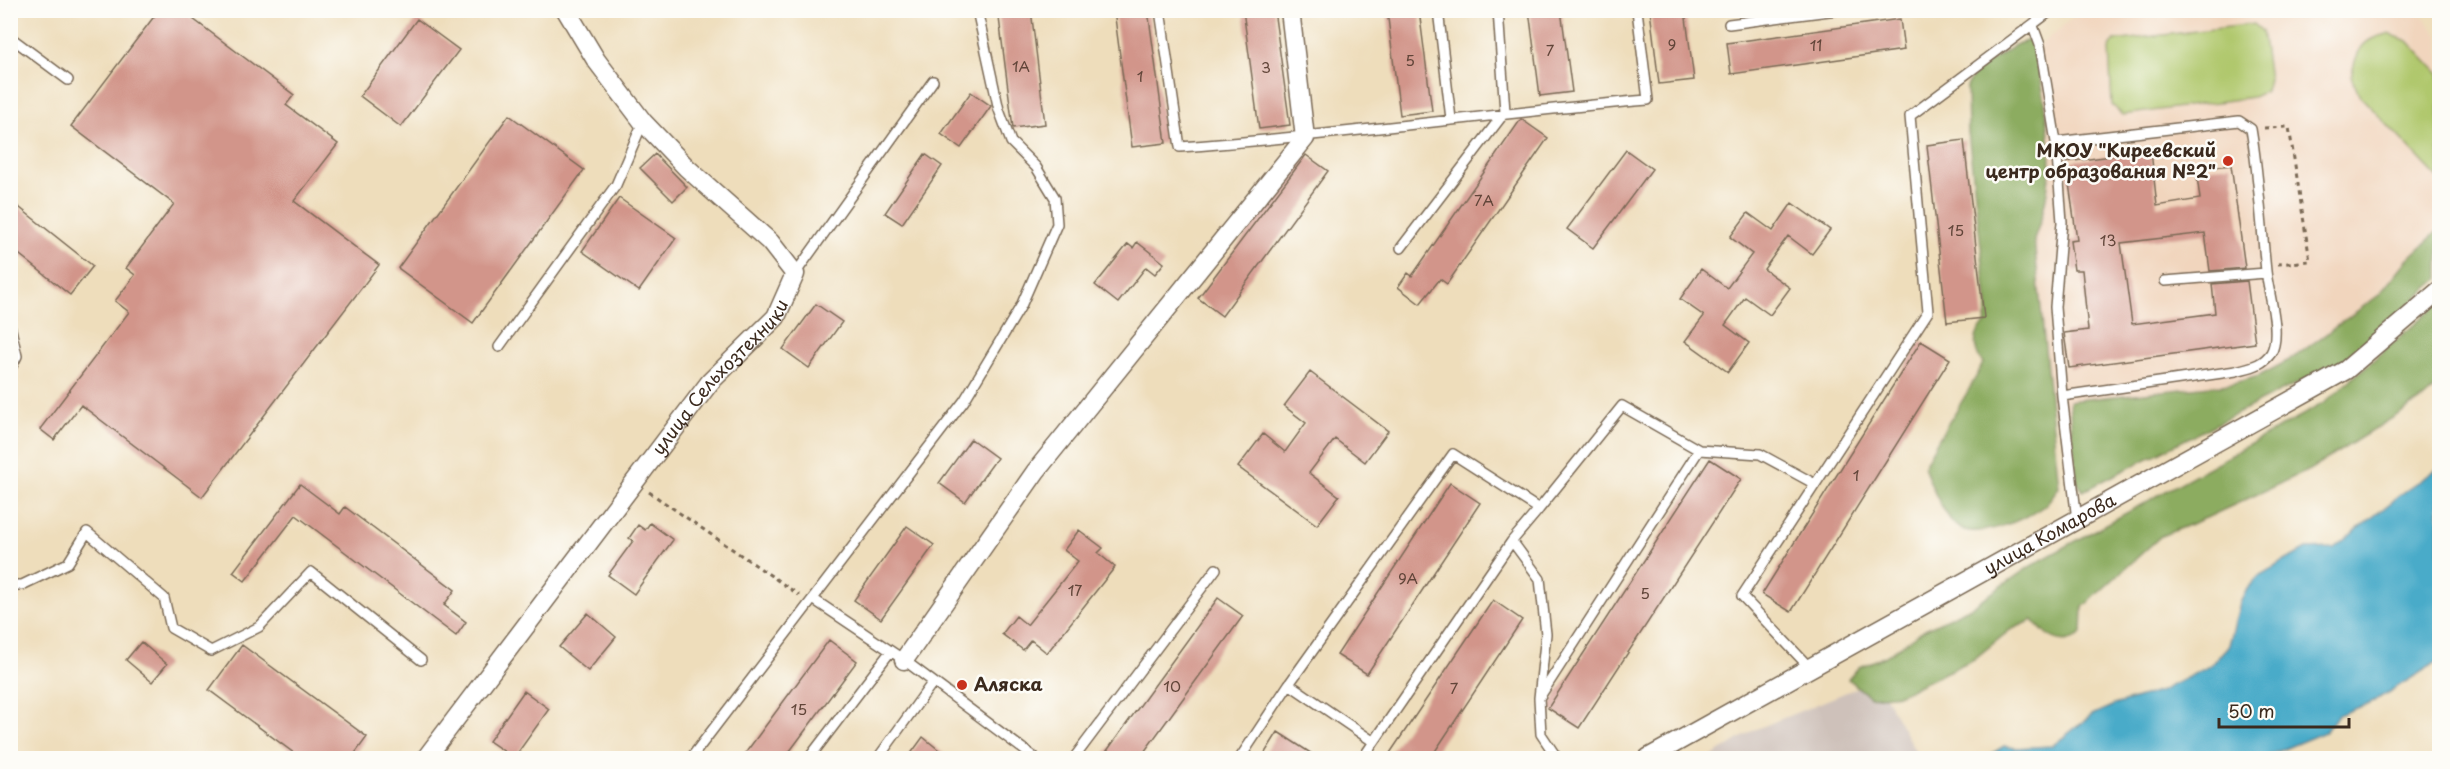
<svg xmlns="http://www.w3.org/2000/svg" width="2450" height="769" viewBox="0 0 2450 769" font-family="'Playpen Sans',sans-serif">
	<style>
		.built { fill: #f1d5bd }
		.industrial { fill: #cec1ba }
		.green { fill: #b0c86d; stroke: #767946; stroke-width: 1.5 }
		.forest { fill: #8cac60; stroke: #646b3f; stroke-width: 1.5 }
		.water { fill: #4aabc9; stroke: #426a74; stroke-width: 1.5 }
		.building { fill: #d2958a }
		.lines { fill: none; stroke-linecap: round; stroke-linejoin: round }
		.service-casing { stroke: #7a6955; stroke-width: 12 }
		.minor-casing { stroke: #7a6955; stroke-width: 21 }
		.path { stroke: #7a6955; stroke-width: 3; stroke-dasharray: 4.5 4.5; stroke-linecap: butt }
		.service { stroke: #fff; stroke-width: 9 }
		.minor { stroke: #fff; stroke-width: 18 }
		.poi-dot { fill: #c8321e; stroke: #fdfcf7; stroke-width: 2 }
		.labels { text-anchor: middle; stroke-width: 5; stroke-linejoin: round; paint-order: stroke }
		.number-label { font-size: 15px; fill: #614539 }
		.poi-label { font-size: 18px; font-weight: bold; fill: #3b2a1e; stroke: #fdfcf7; text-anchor: end }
		.street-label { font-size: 18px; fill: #3b2a1e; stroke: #fdfcf7 }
	</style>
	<rect width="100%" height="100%" fill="#fdfcf7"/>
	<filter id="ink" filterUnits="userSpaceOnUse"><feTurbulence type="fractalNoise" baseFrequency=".0167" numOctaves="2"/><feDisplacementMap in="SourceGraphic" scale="12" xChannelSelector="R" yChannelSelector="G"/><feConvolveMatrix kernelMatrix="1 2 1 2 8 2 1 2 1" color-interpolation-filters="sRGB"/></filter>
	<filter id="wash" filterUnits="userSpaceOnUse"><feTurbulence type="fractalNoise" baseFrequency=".008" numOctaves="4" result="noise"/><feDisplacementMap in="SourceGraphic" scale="24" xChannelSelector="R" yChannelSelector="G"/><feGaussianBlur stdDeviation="1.35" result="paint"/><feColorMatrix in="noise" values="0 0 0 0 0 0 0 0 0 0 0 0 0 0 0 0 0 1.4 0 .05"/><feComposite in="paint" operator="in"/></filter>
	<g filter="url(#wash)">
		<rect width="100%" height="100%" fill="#edb"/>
		<!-- built -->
		<path class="built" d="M2081,11H2418L2439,36V250L2265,386L2046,414L2007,73Z"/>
		<!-- industrial -->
		<path class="industrial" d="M1876,680L1919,758H1709L1754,730Z"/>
		<!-- green -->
		<path class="green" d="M2254,24L2262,31L2269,79L2266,91L2253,97L2123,115L2112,105L2109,49L2114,41Z
			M2389,34L2408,41L2439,74V179L2360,96L2351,77C2357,52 2360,38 2389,34Z"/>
		<!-- forest -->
		<path class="forest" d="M2029,40L2034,42C2047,114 2062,168 2034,239L2059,487C2055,492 2050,500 2045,505C2028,519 1972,543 1954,524C1940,508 1931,485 1924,466C1941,430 1966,400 1983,363C1973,350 1972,335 1985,324L1988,309L1968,132L1967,86L1977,70L2015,45Z
			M2439,230V279L2343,360L2083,491L2077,481L2069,401L2230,384L2259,376L2293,358L2379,295L2407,260Z
			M2439,303V385L2423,399L2309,470L2206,518L2161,536L2083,607L2082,634C2063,649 2045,636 2033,620L2010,630L1974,659L1900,694L1870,697L1848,679L1859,667L1886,656L1925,629L1971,607L2031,566L2324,403Z"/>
		<!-- water -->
		<path class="water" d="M2439,468V661L2374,701L2338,715L2325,732L2262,758H1989L1991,754L2004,746L2016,748L2052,746L2092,715L2114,705L2161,691L2210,666L2229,645L2240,603L2247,589L2260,575L2306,549L2334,548L2404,492Z"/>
		<g id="blocks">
			<!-- building -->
			<path class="building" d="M159,10H181L294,95L286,105L338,144L294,201L379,265L202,497L81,405L54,440L40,429L129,312L115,301L135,275L126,268L174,204L71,126Z
				M998,10H1031L1045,124L1013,128Z
				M1114,10H1148L1166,143L1132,147Z
				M1243,10H1274L1290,125L1259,129Z
				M1387,10H1419L1432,111L1400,115Z
				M1529,10H1561L1572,92L1540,96Z
				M1650,10H1685L1694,80L1659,84Z
				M417,19L459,50L401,127L360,96Z
				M1900,19L1904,50L1731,74L1727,43Z
				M971,92L991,106L961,148L941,134Z
				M509,115L584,170L473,323L398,268Z
				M1521,119L1548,138L1447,284L1440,279L1420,304L1398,287L1408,273L1412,276Z
				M1964,140L1984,318L1947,322L1927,145Z
				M1626,150L1652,169L1593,248L1567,229Z
				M2151,151L2157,206L2200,199L2196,169L2231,165L2245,268L2210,271L2205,233L2121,243L2132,324L2215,313L2212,284L2247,281L2255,343L2069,368L2064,333L2088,330L2082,270H2074L2070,241L2077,240L2066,162Z
				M655,154L687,187L673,201L640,168Z
				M925,154L942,166L902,224L885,213Z
				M1306,155L1328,171L1222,316L1198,298Z
				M619,198L676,238L639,291L582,251Z
				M10,200L93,266L70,295L10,247Z
				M1792,203L1830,230L1812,254L1788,236L1764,269L1790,288L1770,315L1745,297L1725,325L1749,343L1728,372L1685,341L1704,316L1680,299L1701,269L1727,288L1752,254L1730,237L1748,213L1773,231Z
				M1137,242L1164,263L1155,274L1146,267L1118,303L1095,285L1128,244L1133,248Z
				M816,304L842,322L809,368L783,349Z
				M1921,341L1950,359L1791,612L1762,594Z
				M1310,372L1388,431L1365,462L1335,439L1309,473L1339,496L1317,525L1238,467L1263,434L1285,452L1306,423L1284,406Z
				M971,439L997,458L965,502L939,483Z
				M1710,459L1741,479L1579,728L1548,708Z
				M1450,483L1480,503L1367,674L1337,655Z
				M300,484L340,514L345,507L455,590L444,605L466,622L456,636L296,515L245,581L233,572Z
				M650,523L673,540L634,594L608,575L633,541L629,538L638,525L645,530Z
				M907,526L934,545L881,619L854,600Z
				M1079,530L1103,548L1098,553L1115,567L1047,653L1031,640L1023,650L1002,634L1016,616L1027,625L1078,561L1064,550Z
				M1218,598L1243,616L1139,759H1101Z
				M1493,600L1522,620L1430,759H1386Z
				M588,613L616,637L588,671L559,647Z
				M829,640L857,661L784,759H741Z
				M141,642L167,664L152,682L126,660Z
				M242,645L367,737L351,759H302L209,690Z
				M524,691L549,709L514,758L489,741Z
				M1278,732L1320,759H1261Z
				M923,737L950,759H907Z"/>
		</g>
	</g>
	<g filter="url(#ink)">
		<use href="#blocks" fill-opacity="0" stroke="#7a6955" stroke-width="1.5"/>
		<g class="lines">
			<defs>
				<path id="service" d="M1160,10L1180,147C1336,136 1492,113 1648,100L1637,10
					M1438,10L1451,119
					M1729,24L1837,10
					M2033,26L2040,45L2056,142
					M10,37L68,80
					M1401,248L1505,112L1498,10
					M795,274L933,81
					M2165,281L2266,273
					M10,325L17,356L10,370
					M499,347L616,185L643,122
					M2062,396L2055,307L2062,222L2056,142L2239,121L2251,129C2259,176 2261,223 2266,271C2268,292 2282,334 2271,353C2262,366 2250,367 2236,371L2062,396L2077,520
					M1512,541L1540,579L1546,634L1539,698L1541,734L1557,758
					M10,585H22L68,563L87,532L164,598L171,628L211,651L259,627L311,572L421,660
					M813,599L904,660L1035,758
					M1810,668L1742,596L1928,312L1910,116L2052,10
					M1289,684L1374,742
					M1539,698L1699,450
					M691,758L964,401L1021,306L1057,224L1055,198L1036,167L1011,142L999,110L977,10
					M809,758L890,652
					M878,758L933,682
					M1074,758L1216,569
					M1240,758L1289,684L1453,454L1539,509L1622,406L1699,450L1760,454L1815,484
					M1363,758L1512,541L1539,509"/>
				<g id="minor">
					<path d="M904,660L1036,471L1305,138L1290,10"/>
					<path id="s1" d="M426,758L710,382L776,317L795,274L770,242L687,168L643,122L596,60L566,10"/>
					<path id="s2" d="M1648,758L2346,370L2440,290"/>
				</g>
			</defs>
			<!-- service casing -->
			<use href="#service" class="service-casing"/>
			<!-- minor casing -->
			<use href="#minor" class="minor-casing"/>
			<!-- path -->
			<path class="path" d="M2264,128L2289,127L2310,261L2278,264
				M649,492L799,595"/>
			<!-- service -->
			<use href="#service" class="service"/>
			<!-- minor -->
			<use href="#minor" class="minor"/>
		</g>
	</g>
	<!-- markers -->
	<g class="poi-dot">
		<circle cx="2228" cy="161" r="6"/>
		<circle cx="962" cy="685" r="6"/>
	</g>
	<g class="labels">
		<!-- number labels -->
		<g class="number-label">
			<text x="1672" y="50">9</text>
			<text x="1816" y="51">11</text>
			<text x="1550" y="56">7</text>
			<text x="1410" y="66">5</text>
			<text x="1021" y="72">1А</text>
			<text x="1266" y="73">3</text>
			<text x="1140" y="82">1</text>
			<text x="1484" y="206">7А</text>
			<text x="1956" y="236">15</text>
			<text x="2108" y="246">13</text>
			<text x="1856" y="481">1</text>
			<text x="1408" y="584">9А</text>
			<text x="1075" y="596">17</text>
			<text x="1645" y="599">5</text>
			<text x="1172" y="692">10</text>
			<text x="1454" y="694">7</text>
			<text x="799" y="715">15</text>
		</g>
		<!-- poi labels -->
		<g class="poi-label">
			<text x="2216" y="157">МКОУ "Киреевский<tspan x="2216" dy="21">центр образования №2"</tspan></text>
			<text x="974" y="691" text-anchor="start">Аляска</text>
		</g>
		<!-- street labels -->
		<g class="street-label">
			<text dy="6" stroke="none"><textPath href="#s1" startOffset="482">улица Сельхозтехники</textPath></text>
			<text dy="6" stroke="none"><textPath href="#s2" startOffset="460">улица Комарова</textPath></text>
		</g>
	</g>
	<!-- margin -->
	<rect width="2450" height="769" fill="none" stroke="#fdfcf7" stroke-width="36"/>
	<!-- scale -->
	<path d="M2219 718v9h130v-9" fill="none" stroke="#3b2a1e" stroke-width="3"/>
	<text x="2228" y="718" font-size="18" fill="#3b2a1e" stroke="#fdfcf7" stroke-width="4.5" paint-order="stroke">50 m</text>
</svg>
